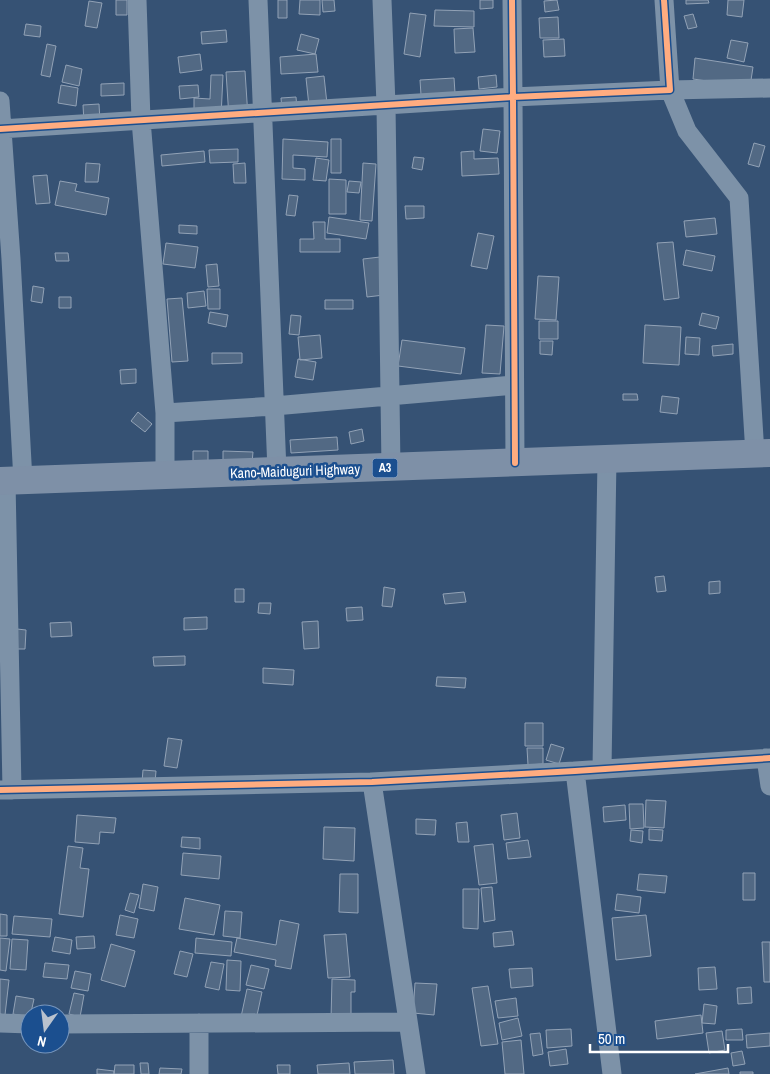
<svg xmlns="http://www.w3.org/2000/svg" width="770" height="1074" viewBox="0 0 770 1074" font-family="'Archivo Narrow',sans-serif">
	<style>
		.building { fill: #526984; stroke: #92a2b6 }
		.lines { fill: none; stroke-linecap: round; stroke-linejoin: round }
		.minor { stroke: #7d92a8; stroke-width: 19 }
		.trunk { stroke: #7e90a7; stroke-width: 28 }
		.cycleway-casing { stroke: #1b4f8f; stroke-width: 9 }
		.cycleway { stroke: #ffac80; stroke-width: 6 }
		.labels { text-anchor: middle; stroke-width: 5; stroke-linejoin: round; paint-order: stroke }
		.shield { fill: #1b4f8f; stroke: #bbcadd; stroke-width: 1 }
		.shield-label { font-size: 12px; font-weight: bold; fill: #fff }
		.street-label { font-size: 14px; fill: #fff; stroke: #1b4f8f }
	</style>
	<rect width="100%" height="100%" fill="#365274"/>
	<!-- building -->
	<path class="building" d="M116,0H127V15H116Z
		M278,0H287V18H278Z
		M300,0H320V15L299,14Z
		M322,0H334L335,11L323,12Z
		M480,0H493V8L480,9Z
		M557,0L559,10L545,12L544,1Z
		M686,0H708L709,3L686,4Z
		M728,0H744L742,17L727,15Z
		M89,1L102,3L97,28L85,26Z
		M435,10L474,11V27L434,26Z
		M410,13L426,15L420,57L404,54Z
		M693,14L697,27L688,29L684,16Z
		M558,17L559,38H540L539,18Z
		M26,24L41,26L40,37L24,35Z
		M473,28L475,52L455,53L454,29Z
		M226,30L227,42L202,44L201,32Z
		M301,34L319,39L315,54L297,50Z
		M564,39L565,56L544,57L543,40Z
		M731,40L748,43L744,62L727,58Z
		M47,44L56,46L50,77L41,75Z
		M200,54L202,70L180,73L178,57Z
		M316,54L318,72L281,74L280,57Z
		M695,58L753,67L750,87L693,79Z
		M66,65L82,69L79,86L62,82Z
		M245,71L248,117L229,118L226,72Z
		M211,75H223L221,117L194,116V98L210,99Z
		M496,75L497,87L479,89L478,77Z
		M324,76L327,104L309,106L306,78Z
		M454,78L455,93L421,95L420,80Z
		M124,83V95L101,96V84Z
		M61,85L78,88L76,106L58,103Z
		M198,85L199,97L180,99L179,86Z
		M296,97L297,109L282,110L281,98Z
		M99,104L100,122L84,123L83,105Z
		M483,129L500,131L497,153L480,151Z
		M283,139L328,142L327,157L293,155V168L305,169V180L282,179Z
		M331,139H341V173H331Z
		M754,143L765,146L759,167L748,164Z
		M238,149V162L210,163L209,150Z
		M204,151L205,162L162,166L161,155Z
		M474,151V159L498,158L499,174L462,176L461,152Z
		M414,157L424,158L422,170L412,168Z
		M316,158L329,160L326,181L313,180Z
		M86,163L100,164L98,182H85Z
		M245,163L246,183H234L233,164Z
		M363,163L376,164L372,221L360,220Z
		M47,175L50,203L36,204L33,176Z
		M329,179L346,180V214H329Z
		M60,181L77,184L75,191L109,198L106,215L55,205Z
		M349,181L361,182L359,193L347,192Z
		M289,195L298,196L295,216L286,215Z
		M405,206H424V218L406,219Z
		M329,217L369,223L366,239L327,233Z
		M715,218L717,234L686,237L684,221Z
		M313,222H325V239H340V252H300V239H314Z
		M179,225L197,226V234L179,233Z
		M478,233L494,236L487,269L471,266Z
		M673,242L679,298L664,300L657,243Z
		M166,243L198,247L195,268L163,264Z
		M686,250L715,256L712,271L683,265Z
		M55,253H68L69,261H56Z
		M380,257L384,295L367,297L363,259Z
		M217,264L219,286L208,287L206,265Z
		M538,276L559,277L556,320L535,319Z
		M33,286L44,288L42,303L31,301Z
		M207,289H220V309H208Z
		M204,291L206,306L188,308L187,293Z
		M59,297H71V308H59Z
		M182,298L188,361L172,362L167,299Z
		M325,300H353V309H325Z
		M210,312L228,315L226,327L208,323Z
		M702,313L719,317L716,329L699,325Z
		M291,315L301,316L299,335L289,334Z
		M539,321H558V339H539Z
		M486,325L504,326L500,374L482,373Z
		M645,325L681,327L679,365L643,363Z
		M320,335L322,358L300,360L298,337Z
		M686,337L700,338L699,355L685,354Z
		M402,340L465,348L461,374L398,366Z
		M540,341H553L552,355L540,354Z
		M733,344V354L713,356L712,346Z
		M212,353H242V363L212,364Z
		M298,359L316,362L313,380L295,377Z
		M136,369V383L121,384L120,370Z
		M623,394H637L638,400H623Z
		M662,396L679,398L677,414L660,412Z
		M138,412L152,424L145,432L131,421Z
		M362,429L364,441L351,444L349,432Z
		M337,437L338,450L291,453L290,440Z
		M193,451H208V465H193Z
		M223,451L253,452L252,463H223Z
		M664,576L666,591L657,592L655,577Z
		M720,581V593L709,594V582Z
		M384,587L395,589L392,607L382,606Z
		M235,589H244V602H235Z
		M464,592L466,602L445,604L443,594Z
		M259,603H271L270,614L258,613Z
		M362,607L363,620L347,621L346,608Z
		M207,617V629L184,630V618Z
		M318,621L319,648L304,649L302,622Z
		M71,622L72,636L51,637L50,623Z
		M17,629L26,630L25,649H16Z
		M185,656V665L154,666L153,657Z
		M263,668L294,670L293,685L263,683Z
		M437,677L466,678L465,688L436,686Z
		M525,723H543V746H525Z
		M168,738L182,740L177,768L164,766Z
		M551,744L564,748L559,764L546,760Z
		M527,748H543V764L528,765Z
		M143,770L156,771L155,783L142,782Z
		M646,800L666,801L664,828L645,827Z
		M629,804H643L644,828L630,829Z
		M625,805L626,820L604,822L603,807Z
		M517,813L520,838L504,840L501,815Z
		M77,815L116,818L114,833L100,832L99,844L75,842Z
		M416,819L436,820L435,835L416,834Z
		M467,822L469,842H458L456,823Z
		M324,827L355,828L354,861L323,859Z
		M649,829L663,830L662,841L649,840Z
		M631,830L643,831L642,843L630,841Z
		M182,837L200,838V849L181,847Z
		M528,840L531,857L508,859L506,843Z
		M493,844L497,883L479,885L474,846Z
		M68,846L83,848L80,868L89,869L83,917L59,914Z
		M183,853L221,856L219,879L181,875Z
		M743,873H755V900H743Z
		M340,874H358V913L339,912Z
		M639,874L667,876L665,893L637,890Z
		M143,884L158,887L154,911L139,908Z
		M492,887L495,920L484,922L481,888Z
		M463,889H479L478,929L463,928Z
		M130,893L139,895L134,913L125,910Z
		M617,894L641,897L639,913L615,910Z
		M185,898L220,905L214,935L179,929Z
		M225,911L242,912L240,938L223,936Z
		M0,914L7,915V936H0Z
		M120,915L138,919L134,938L116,935Z
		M646,915L651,956L616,960L612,918Z
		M14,916L52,919L50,937L12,934Z
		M280,920L299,924L291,969L275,966L276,960L234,952L237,938L276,945Z
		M512,931L514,945L494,947L493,933Z
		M346,934L350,977L328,978L324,935Z
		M94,936L95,948L77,949L76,937Z
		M55,937L72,940L70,954L52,951Z
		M0,938L10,939L6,971L0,970Z
		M196,938L232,942L231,956L195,953Z
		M12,939L28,940L26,970L10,969Z
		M762,942H770V982H764Z
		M111,944L135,951L125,987L101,980Z
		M180,951L193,954L187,977L174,974Z
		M227,960L241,961L240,991L226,990Z
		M211,962L224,964L219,990L205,987Z
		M45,963L69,965L67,979L43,977Z
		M251,965L269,969L264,989L246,985Z
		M715,967L717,989L699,990L698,968Z
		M532,968L533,986L511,988L509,969Z
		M75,971L91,974L88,991L71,988Z
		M0,979L9,980L5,1015L0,1014Z
		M332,979L355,980V992H351V1019H331Z
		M415,983L437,984L434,1015L413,1013Z
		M488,986L498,1044L481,1046L472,988Z
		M751,987L752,1003L738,1004L737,988Z
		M247,989L262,992L256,1020L241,1017Z
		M74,993L84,995L80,1017L69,1014Z
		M16,996L34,999L30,1017L13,1014Z
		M516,998L518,1016L498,1018L495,1001Z
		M704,1004L717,1006L715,1024L702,1023Z
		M701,1015L703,1033L657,1039L655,1021Z
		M518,1018L522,1036L502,1040L499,1023Z
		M571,1029L572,1046L547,1048L546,1030Z
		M742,1029L743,1040H726V1030Z
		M722,1031L725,1050L709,1053L706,1033Z
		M540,1033L543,1054L533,1056L530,1034Z
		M770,1033V1046L747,1048L746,1035Z
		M521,1040L524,1074H505L502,1042Z
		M566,1049L568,1064L550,1066L548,1052Z
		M742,1051L745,1064L733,1066L731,1053Z
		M393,1060L394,1074H355L354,1062Z
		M140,1063H148L149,1074H141Z
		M349,1063L350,1074H318L317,1065Z
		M115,1065H134V1074H114Z
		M277,1065H290V1074H278Z
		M160,1068L182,1069L181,1074H159Z
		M728,1068L729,1074H695Z
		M97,1069L114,1071V1074H97Z
		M740,1072H753V1074H740Z"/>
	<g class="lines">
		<!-- minor -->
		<path class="minor" d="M137,0L141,120L165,413V475
			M258,0L277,471
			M382,0L386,105L391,468
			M0,101L11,259L23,481
			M0,129L513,97L512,0
			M165,413L274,406L514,385
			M755,454L739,198L687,131L670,90L770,88
			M515,463L513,97L670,90L664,0
			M6,481L12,790
			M766,758L770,786
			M602,769L607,459
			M575,771L612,1074
			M372,782L416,1074
			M0,790L372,782L575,771L770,758
			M0,1023L30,1024
			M199,1023V1074
			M60,1024L408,1022"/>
		<!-- trunk -->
		<path class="trunk" d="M0,481L770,453"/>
		<defs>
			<path id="cycleway" d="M0,129L513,97L512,0
				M515,463L513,97L670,90L664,0
				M0,790L372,782L575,771L770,758"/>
		</defs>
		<!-- cycleway casing -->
		<use href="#cycleway" class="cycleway-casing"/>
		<!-- cycleway -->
		<use href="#cycleway" class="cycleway"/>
	</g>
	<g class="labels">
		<!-- shield labels -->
		<rect class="shield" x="372.5" y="458.5" width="25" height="19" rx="4"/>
		<g class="shield-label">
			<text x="385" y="472">A3</text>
		</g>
		<!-- street labels -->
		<g class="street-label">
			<text transform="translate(295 471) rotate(-2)" y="5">Kano-Maiduguri Highway</text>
		</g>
	</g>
	<!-- north arrow -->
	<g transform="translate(45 1029) rotate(194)"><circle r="24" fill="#1b4f8f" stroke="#7695bc"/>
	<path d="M0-4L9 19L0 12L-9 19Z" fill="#b9c2ce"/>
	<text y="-8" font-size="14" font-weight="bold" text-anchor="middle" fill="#ffffff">N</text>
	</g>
	<!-- scale -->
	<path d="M590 1044v8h138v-8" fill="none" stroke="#ffffff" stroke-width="2.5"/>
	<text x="598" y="1044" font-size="15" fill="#ffffff" stroke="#1b4f8f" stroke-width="4" paint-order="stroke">50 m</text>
</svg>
